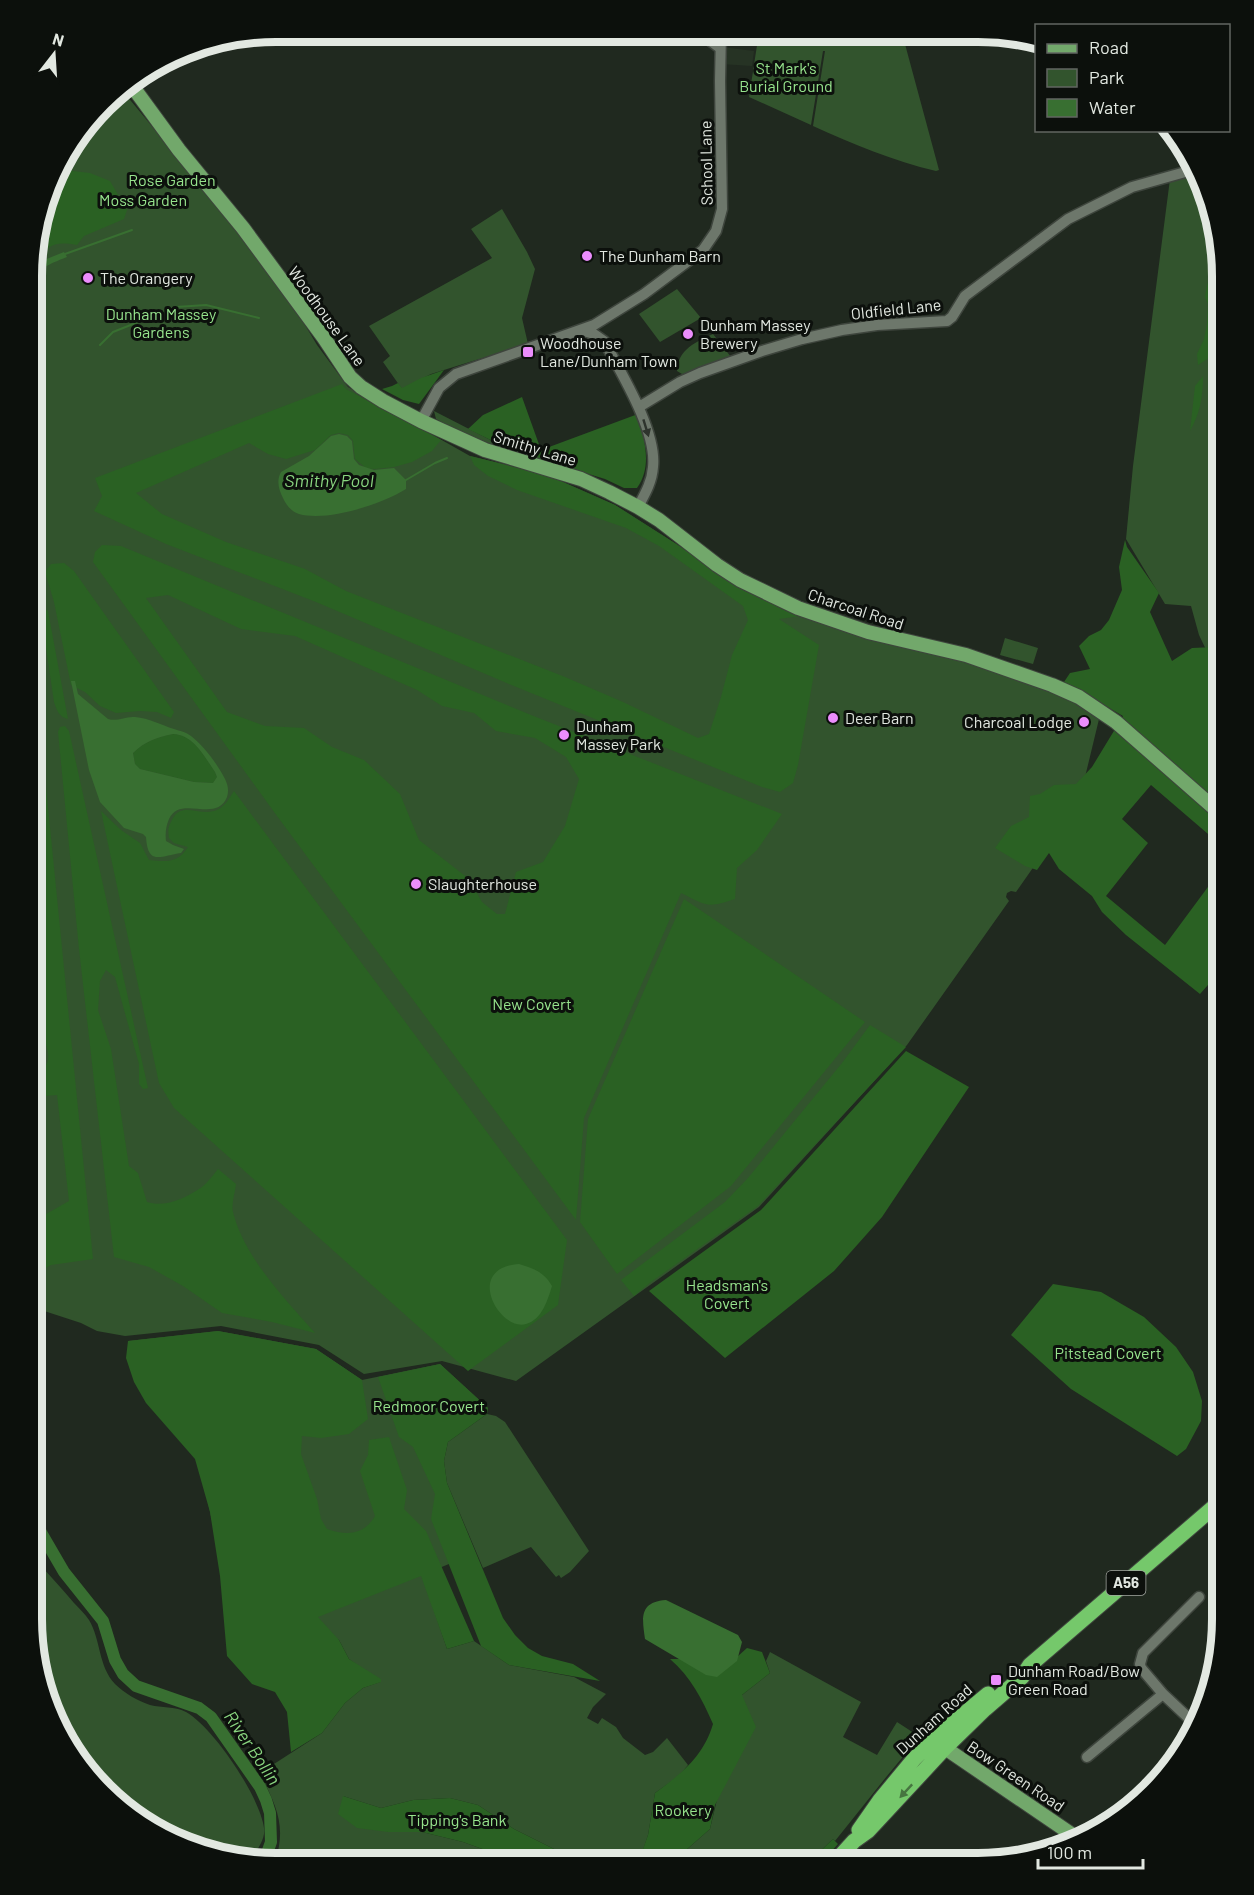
<svg xmlns="http://www.w3.org/2000/svg" width="1254" height="1895" viewBox="0 0 1254 1895" font-family="Barlow,sans-serif">
	<style>
		.built { fill: #263324 }
		.green { fill: #32542d }
		.forest { fill: #2a6123; fill-rule: evenodd }
		.water { fill: #386f31; fill-rule: evenodd }
		.lines { fill: none; stroke-linecap: round; stroke-linejoin: round }
		.stream { stroke: #386f31; stroke-width: 2 }
		.river { stroke: #386f31; stroke-width: 12 }
		.minor-casing { stroke: #3e453d; stroke-width: 13 }
		.major-casing { stroke: #3e453d; stroke-width: 16 }
		.highway-casing { stroke: #3e453d; stroke-width: 17 }
		.minor { stroke: #6d776b; stroke-width: 10 }
		.major { stroke: #72a86b; stroke-width: 14 }
		.highway { stroke: #75c86b; stroke-width: 15 }
		.oneway { fill: #2e342d }
		.oneway2 { fill: #467540 }
		.poi-dot { fill: #eb8dfc; stroke: #0c100c; stroke-width: 2 }
		.labels { text-anchor: middle; stroke-width: 6; stroke-linejoin: round; paint-order: stroke }
		.shield { fill: #0c100c; stroke: #a2a7a1; stroke-width: 1.5 }
		.shield-label { font-size: 15px; font-weight: bold; fill: #e2e8e1 }
		.park-label { font-size: 16px; fill: #97e48d; stroke: #0c100c }
		.street-label { font-size: 16px; fill: #e2e8e1; stroke: #0c100c }
		.poi-label { font-size: 16px; fill: #e2e8e1; stroke: #0c100c; text-anchor: start }
		.water-label { font-size: 18px; font-style: italic; fill: #8ad680; stroke: #0c100c }
		.rim { fill: none; stroke: #e2e8e1; stroke-width: 8 }
	</style>
	<rect width="100%" height="100%" fill="#20291f"/>
	<!-- built -->
	<path class="built" d="M722,47L754,51L752,66L721,64Z"/>
	<!-- green -->
	<path class="green" d="M725,33H902L939,170L936,171C893,161 853,144 813,126L825,51H823L811,125L749,97L758,39Z
		M121,89L166,143L286,293L317,345L348,387L470,456L547,475L615,505L750,591L801,616L846,632L915,650L965,660L1047,689L1100,715L1079,802L1016,892L1011,891L1007,893L1006,897L1009,901L907,1045L759,1207L516,1381L442,1361L364,1374L319,1345L221,1326L125,1336L97,1331L81,1323L32,1307L34,244L64,154L115,92Z
		M1197,171L1204,182L1222,276V683L1199,635L1191,606L1165,604L1126,539L1133,466L1170,179Z
		M502,209L527,252L535,269L522,318L528,344L431,374L402,389L383,362L390,356L369,326L492,258L471,229Z
		M677,289L701,318L660,342L639,314Z
		M713,334L731,357L694,372L682,374L677,371C678,349 696,342 713,334Z
		M434,411L512,451C486,443 460,433 436,419Z
		M1005,638L1038,648L1033,664L1000,655Z
		M218,1331L316,1349L362,1380L440,1364L488,1408L428,1445L471,1555L422,1575L447,1649L474,1641L509,1665L574,1677L606,1694L593,1707L587,1718L598,1724L602,1718L616,1727L623,1738L645,1755L653,1752L667,1738L688,1765L679,1776L655,1793L648,1835L639,1862H580L514,1829L478,1805L450,1798L413,1800L381,1808L343,1796L388,1832H422L463,1842L518,1862H275C287,1825 276,1806 260,1773L322,1733L345,1703L363,1688L380,1682L349,1659L339,1640L223,1572L198,1456L128,1341Z
		M487,1414L496,1416L505,1422L589,1551L570,1572L561,1578L559,1575L556,1577L531,1547L483,1568L447,1483L444,1461L448,1442Z
		M32,1562H37C50,1575 62,1589 74,1603C79,1608 85,1614 89,1620C101,1640 98,1666 115,1684C124,1693 138,1701 150,1705C162,1708 174,1706 186,1712C214,1728 260,1797 264,1828C266,1840 255,1852 250,1861L183,1845L127,1813L82,1768L50,1713L32,1619Z
		M770,1652L861,1702L843,1737L877,1755L897,1722L917,1735L916,1741L887,1776L835,1841L833,1839L808,1863H683L685,1851L710,1829L742,1695L770,1673L766,1661Z"/>
	<!-- forest -->
	<path class="forest" d="M64,170L90,173L110,181L127,210L124,219L84,236L77,245C52,241 51,245 34,261V244L58,172Z
		M1219,259L1222,276V302L1217,318L1213,336L1214,347L1209,358L1198,365L1197,354L1204,339L1207,324L1208,304L1205,297L1207,285Z
		M444,370L419,404L403,400L382,389L392,386L398,383L402,388L421,378Z
		M1203,376C1203,396 1200,414 1190,431L1195,386Z
		M342,384L346,389L441,440L432,451L412,462L394,467L374,469L366,468L355,459L353,441L348,435L339,433L331,435L315,450L286,459L268,454L249,443L136,493L162,514L226,542L305,569L346,591L565,677L623,702L698,738L709,734L721,697L732,655L748,620L743,606L659,546L626,528L517,490L488,476L474,465L470,456L547,475L615,505L750,591L801,616L779,619L819,645L798,765L793,783L780,792L762,787L509,684L316,602L166,544L94,511L102,496L95,478Z
		M522,397L541,450L638,414C644,439 653,466 637,488H624L605,479L513,451L468,429L483,415Z
		M1125,540L1127,547L1159,593L1150,612L1172,661L1192,648L1214,647L1222,661V846L1151,785L1122,819L1148,843L1106,896L1165,945L1222,868V969L1200,994L1126,935L1102,912L1092,896L1059,869L1049,853L1037,870L1025,866L995,848L1011,826L1029,817L1030,796L1040,794L1054,785L1076,784L1092,767L1123,716L1064,682L1070,673L1090,669L1079,646L1089,636L1101,630L1109,620L1122,590L1119,567Z
		M102,545L121,546L531,715L782,814L757,850L737,868L735,899C706,909 706,905 681,893L584,1118L576,1220L277,816L93,562L95,552ZM168,595L241,629L295,636L417,690L442,706L474,713L496,731L535,738L566,757L579,779L565,826L543,862L516,872L505,914H497L482,902L469,879L419,840L400,794L364,760L332,747L304,728L265,726L227,712L146,598Z
		M64,563L74,571L174,712L171,718L157,712L140,711L116,713L100,706L85,692L71,685L54,602L45,572L51,564Z
		M43,607L48,611L68,719C59,717 57,711 54,702L41,614Z
		M65,726L69,731L148,1088L143,1089L139,1084V1064L115,977L106,970L100,981L98,1010L111,1049L129,1166L138,1173L147,1202C165,1208 186,1198 202,1187C208,1182 213,1175 218,1169L236,1184C235,1193 231,1204 233,1212C244,1257 285,1299 315,1333L272,1322L222,1313L183,1286L149,1267L114,1257L79,949L58,732L60,727Z
		M173,734C194,735 204,756 215,772L217,777L213,783L194,782L140,769L135,764L133,753C144,742 157,737 173,734Z
		M33,754L43,757L93,1259L51,1265L32,1276V1222L69,1201L57,1095L45,1096L32,1102V1073C50,1069 51,1057 45,1042L37,1038H32Z
		M234,791L567,1240L558,1305L468,1371L174,1108L159,1083L101,811L121,830L140,843L149,860C167,862 178,863 188,847L174,843L169,838C168,830 168,827 172,820C182,799 201,819 219,809C226,805 230,797 234,791Z
		M684,899L865,1022L731,1186L617,1274L580,1222L588,1119Z
		M870,1025L906,1047L758,1206L651,1282L634,1296L621,1280L725,1202L748,1178L842,1063Z
		M906,1051L969,1087L882,1217L834,1271L725,1358L649,1291L761,1210Z
		M1053,1284L1101,1292L1144,1317L1176,1347L1193,1372L1202,1401L1201,1421L1186,1449L1177,1456L1071,1389L1011,1335Z
		M218,1331L316,1349L362,1380L368,1419L349,1434L321,1438L302,1436L301,1454L317,1499L321,1519L327,1529C347,1536 364,1535 375,1516L360,1471L368,1455L369,1440L389,1437L407,1490L404,1509L426,1531L474,1641L447,1649L421,1576L318,1617L339,1640L349,1659L381,1679V1682L363,1688L345,1703L322,1733L291,1752L287,1712L275,1692L252,1684L227,1656L220,1576L210,1512L195,1459L146,1403L134,1382L126,1358L128,1341Z
		M440,1364L488,1408L487,1414L448,1442L444,1461L447,1483L503,1618L515,1635L528,1648L542,1656L573,1664L600,1681L509,1665L481,1646L431,1519L435,1494L413,1447L399,1437L378,1377Z
		M747,1648L762,1652L770,1673L742,1695L756,1727L715,1805L710,1829L685,1851L683,1863H638L648,1835L655,1793C682,1773 703,1757 713,1724C702,1699 691,1677 670,1659H691L727,1666Z
		M343,1796L381,1808L413,1800L450,1798L478,1805L514,1829L580,1862H518L463,1842L422,1832H388L357,1828L338,1814Z
		M833,1839L838,1844L821,1863H808Z"/>
	<!-- water -->
	<path class="water" d="M64,252L67,257C34,270 35,271 46,304L44,305V308L34,309V264Z
		M339,434L347,436L352,441L354,459L359,465L374,470L394,468L406,480V489C382,504 328,522 299,514C292,512 286,505 283,498C279,490 276,481 281,472L309,456L331,436Z
		M71,681H75L78,694L108,719C118,722 125,716 135,717C149,718 161,725 174,729C180,731 186,732 191,736C204,746 218,765 225,779C228,785 229,791 227,797C216,824 180,794 169,819C166,826 165,833 166,841L173,845L184,849L181,853C160,856 148,866 146,837L143,834L124,828L100,802L89,770ZM173,734C194,735 204,756 215,772L217,777L213,783L194,782L140,769L135,764L133,753C144,742 157,737 173,734Z
		M33,729C41,735 44,745 40,754L33,753Z
		M32,1047H37L40,1050L44,1060L39,1067L32,1071Z
		M519,1264C533,1268 544,1272 552,1286C548,1299 542,1320 526,1324C500,1332 463,1268 519,1264Z
		M666,1600L738,1635L742,1642L737,1661L717,1677L706,1675L645,1639C642,1618 639,1602 666,1600Z"/>
	<g class="lines">
		<!-- stream -->
		<path class="stream" d="M65,254L132,230
			M100,345L113,332L176,307L206,305L259,318
			M406,480L435,463L447,458
			M364,1850L387,1862"/>
		<!-- river -->
		<path class="river" d="M32,1517L64,1572L103,1621L115,1660L123,1674L136,1686L199,1708L211,1717L260,1787L266,1800L270,1813L271,1842L266,1856L262,1861"/>
		<defs>
			<path id="minor" d="M700,33L720,48
				M583,331L594,334L604,341C621,373 657,431 653,467C652,482 645,494 638,507
				M639,407L680,382L700,373L762,351L802,339L842,330L877,325L947,321L952,317L965,296L1068,219L1132,187L1196,169
				M421,421L439,388L456,374L594,325L644,294L703,250L716,231L722,209L720,81L721,33
				M1196,1725L1163,1694L1141,1668L1140,1664L1143,1653L1199,1597
				M1087,1757L1163,1694"/>
			<path id="major" d="M130,83L179,150L243,228L324,338L350,377L361,387L383,401L421,421L485,450L581,479L609,492L638,507L659,520L717,565L740,580L798,608L868,632L966,655L1052,685L1079,697L1116,722L1222,815
				M939,1742L945,1748L1080,1840"/>
			<path id="highway" d="M859,1830L880,1800L914,1759L935,1738L988,1694
				M834,1863L854,1841L868,1831L945,1748L985,1709L1022,1677L1030,1665L1222,1500"/>
		</defs>
		<!-- minor casing -->
		<use href="#minor" class="minor-casing"/>
		<!-- major casing -->
		<use href="#major" class="major-casing"/>
		<!-- highway casing -->
		<use href="#highway" class="highway-casing"/>
		<!-- minor -->
		<use href="#minor" class="minor"/>
		<!-- major -->
		<use href="#major" class="major"/>
		<!-- highway -->
		<use href="#highway" class="highway"/>
	</g>
	<!-- one-way arrows -->
	<defs><path id="oneway-solid" d="M-6-.8H1V-3.2L6.5 0L1 3.2V.8H-6Z" transform="scale(1.5)"/></defs>
	<use class="oneway" href="#oneway-solid" transform="translate(646 428) rotate(73)"/>
	<use class="oneway2" href="#oneway-solid" transform="translate(906 1791) rotate(133)"/>
	<!-- markers -->
	<g class="poi-dot">
		<circle cx="587" cy="256" r="6"/>
		<circle cx="88" cy="278" r="6"/>
		<circle cx="688" cy="334" r="6"/>
		<rect x="522" y="346" width="12" height="12" rx="3"/>
		<circle cx="833" cy="718" r="6"/>
		<circle cx="1084" cy="722" r="6"/>
		<circle cx="564" cy="735" r="6"/>
		<circle cx="416" cy="884" r="6"/>
		<rect x="990" y="1674" width="12" height="12" rx="3"/>
	</g>
	<g class="labels">
		<!-- shield labels -->
		<rect class="shield" x="1106.5" y="1571" width="39" height="24" rx="4.5"/>
		<g class="shield-label">
			<text x="1126" y="1588">A56</text>
		</g>
		<!-- park labels -->
		<g class="park-label">
			<text x="786" y="74">St Mark's<tspan x="786" dy="18">Burial Ground</tspan></text>
			<text x="172" y="186">Rose Garden</text>
			<text x="143" y="206">Moss Garden</text>
			<text x="161" y="320">Dunham Massey<tspan x="161" dy="18">Gardens</tspan></text>
			<text x="532" y="1010">New Covert</text>
			<text x="727" y="1291">Headsman's<tspan x="727" dy="18">Covert</tspan></text>
			<text x="1108" y="1359">Pitstead Covert</text>
			<text x="429" y="1412">Redmoor Covert</text>
			<text x="683" y="1816">Rookery</text>
			<text x="457" y="1826">Tipping's Bank</text>
		</g>
		<!-- street labels -->
		<g class="street-label">
			<text transform="translate(706 163) rotate(-91)" y="6">School Lane</text>
			<text transform="translate(896 309) rotate(-6)" y="6">Oldfield Lane</text>
			<text transform="translate(327 316) rotate(54)" y="6">Woodhouse Lane</text>
			<text transform="translate(535 448) rotate(17)" y="6">Smithy Lane</text>
			<text transform="translate(856 609) rotate(18)" y="6">Charcoal Road</text>
			<text transform="translate(934 1719) rotate(-42)" y="6">Dunham Road</text>
			<text transform="translate(1016 1776) rotate(34)" y="6">Bow Green Road</text>
		</g>
		<!-- poi labels -->
		<g class="poi-label">
			<text x="599" y="262">The Dunham Barn</text>
			<text x="100" y="284">The Orangery</text>
			<text x="700" y="331">Dunham Massey<tspan x="700" dy="18">Brewery</tspan></text>
			<text x="540" y="349">Woodhouse<tspan x="540" dy="18">Lane/Dunham Town</tspan></text>
			<text x="845" y="724">Deer Barn</text>
			<text x="1072" y="728" text-anchor="end">Charcoal Lodge</text>
			<text x="576" y="732">Dunham<tspan x="576" dy="18">Massey Park</tspan></text>
			<text x="428" y="890">Slaughterhouse</text>
			<text x="1008" y="1677">Dunham Road/Bow<tspan x="1008" dy="18">Green Road</tspan></text>
		</g>
		<!-- water labels -->
		<g class="water-label">
			<text x="329" y="487">Smithy Pool</text>
			<text transform="translate(252 1748) rotate(56)" y="6">River Bollin</text>
		</g>
	</g>
	<!-- crop -->
	<path d="M0 0H1254V1895H0ZM276 42H978A234 234 0 0 1 1212 276V1619A234 234 0 0 1 978 1853H276A234 234 0 0 1 42 1619V276A234 234 0 0 1 276 42Z" fill="#0c100c" fill-rule="evenodd"/>
	<path class="rim" d="M276 42H978A234 234 0 0 1 1212 276V1619A234 234 0 0 1 978 1853H276A234 234 0 0 1 42 1619V276A234 234 0 0 1 276 42Z"/>
	<!-- legend -->
	<rect x="1035" y="24" width="195" height="108" fill="#0c100c" stroke="#626661" stroke-width="1.5"/>
	<rect x="1047" y="44" width="30" height="9" fill="#72a86b" stroke="#626661" stroke-width="1.5"/>
	<text x="1089" y="54" font-size="18" fill="#e2e8e1">Road</text>
	<rect x="1047" y="69" width="30" height="18" fill="#32542d" stroke="#626661" stroke-width="1.5"/>
	<text x="1089" y="84" font-size="18" fill="#e2e8e1">Park</text>
	<rect x="1047" y="99" width="30" height="18" fill="#386f31" stroke="#626661" stroke-width="1.5"/>
	<text x="1089" y="114" font-size="18" fill="#e2e8e1">Water</text>
	<!-- north arrow -->
	<g transform="translate(54 54) rotate(17)" stroke="#0c100c" stroke-width="4.5" paint-order="stroke">
	<path d="M0-4.5L10 22L0 15L-10 22Z" fill="#e2e8e1"/>
	<text y="-9" font-size="16" font-weight="bold" text-anchor="middle" fill="#e2e8e1">N</text>
	</g>
	<!-- scale -->
	<path d="M1038 1859v9h105v-9" fill="none" stroke="#e2e8e1" stroke-width="3"/>
	<text x="1047" y="1859" font-size="18" fill="#e2e8e1" stroke="#0c100c" stroke-width="4.5" paint-order="stroke">100 m</text>
</svg>
